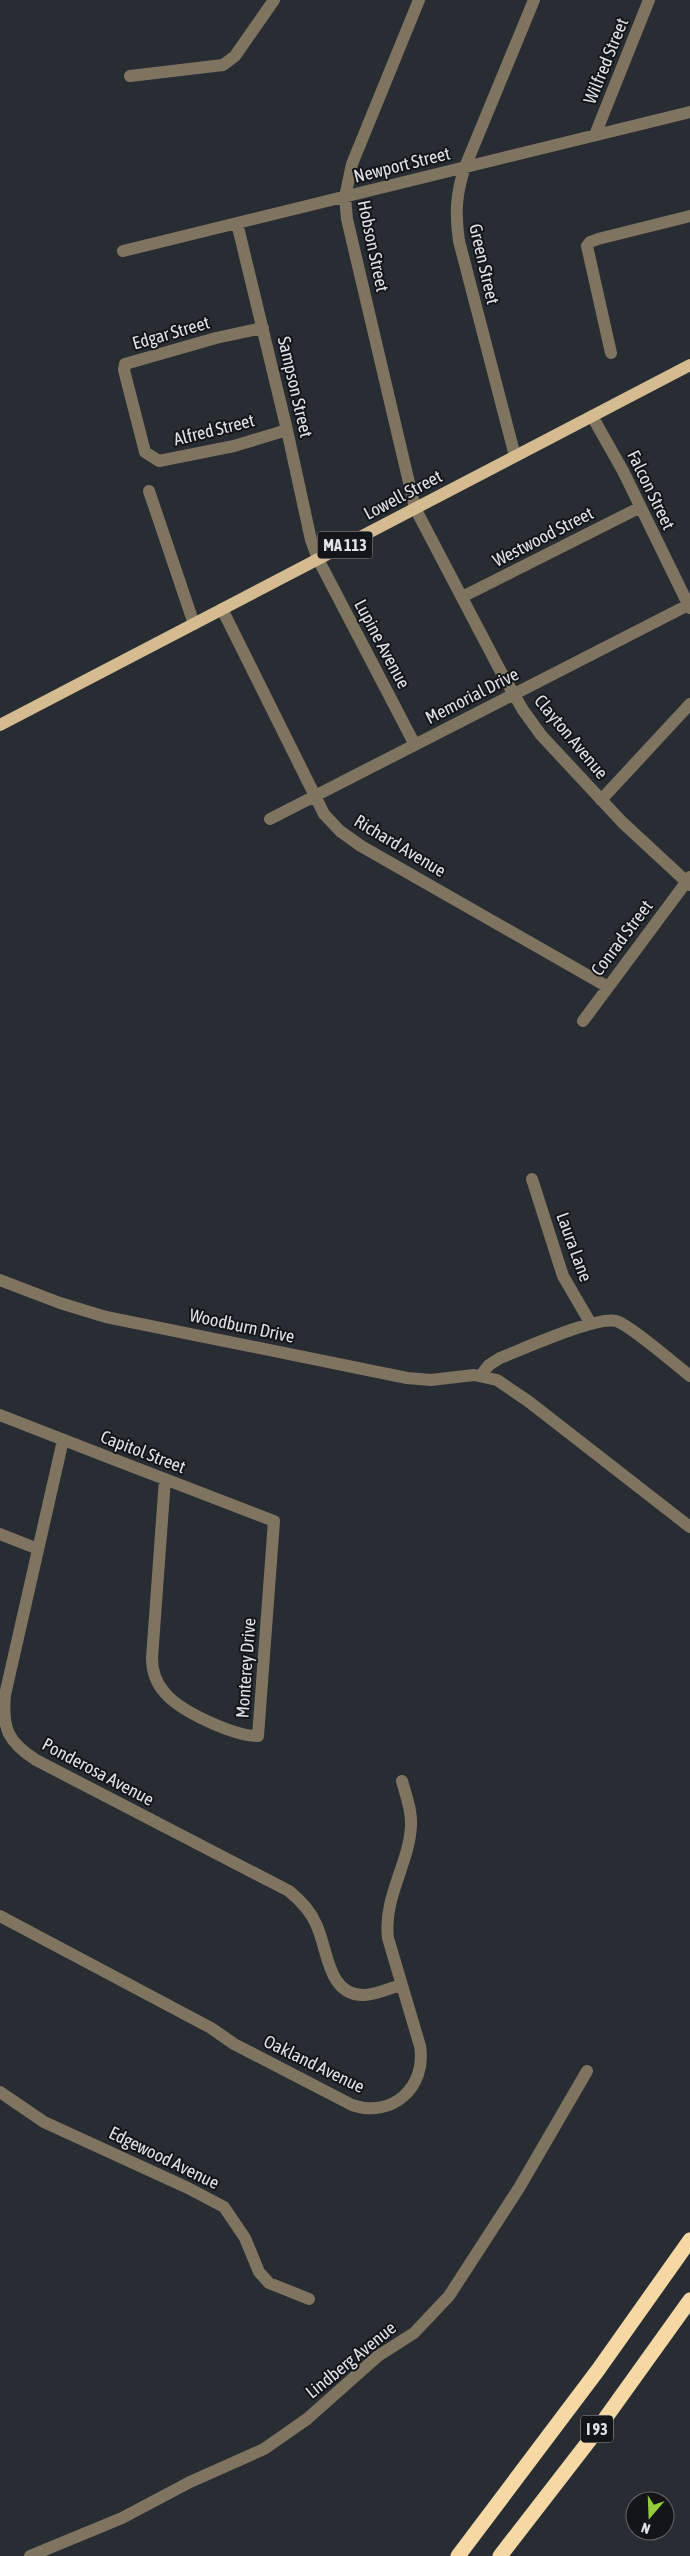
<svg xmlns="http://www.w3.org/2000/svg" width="690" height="2556" viewBox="0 0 690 2556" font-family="'Asap Condensed',sans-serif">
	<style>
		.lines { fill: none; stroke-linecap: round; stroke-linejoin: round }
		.minor { stroke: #7f745f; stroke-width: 12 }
		.major { stroke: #d4bc90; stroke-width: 12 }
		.highway { stroke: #f5d8a3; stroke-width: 15 }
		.labels { text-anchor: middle; stroke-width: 4; stroke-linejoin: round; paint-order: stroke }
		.shield { fill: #131518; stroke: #a2a4a9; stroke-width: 1 }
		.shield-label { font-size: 16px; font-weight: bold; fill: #e0e2e7 }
		.street-label { font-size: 18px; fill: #e0e2e7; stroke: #131518 }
	</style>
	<rect width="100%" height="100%" fill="#282c33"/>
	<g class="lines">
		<!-- minor -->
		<path class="minor" d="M419,0L352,164L345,197L347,219L415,508L501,672L523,710L541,735L622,822L690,885
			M130,76L223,65L235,56L274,0
			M595,135L649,0
			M237,223L287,430L311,540L318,559L415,745
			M123,251L690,112
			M263,328L216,338L125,364L124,370L145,452L159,461L234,446L287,430
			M611,353L587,246L590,242L598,239L690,216
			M592,416L623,471L690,608
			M515,456L459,241C455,214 456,193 465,167L534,0
			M149,491L194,624
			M462,597L639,508
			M222,609L324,814L340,831L361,846L608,987
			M601,800L690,704
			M270,819L690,604
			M583,1021L690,877
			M532,1179L563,1276L591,1324
			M0,1280L60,1303L106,1317L407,1378L431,1380L474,1375L497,1380L528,1401L690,1527
			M481,1375L489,1365L500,1358C523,1349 596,1316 616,1321C630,1325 676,1365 690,1376
			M0,1415C91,1451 183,1486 274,1521L258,1736C234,1736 181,1712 165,1693C156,1683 152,1671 152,1658L165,1479
			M63,1440L5,1695C2,1729 8,1742 36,1760L289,1891C300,1900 310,1910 316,1924C328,1948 327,1996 364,1995C376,1995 390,1988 401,1985
			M0,1534L38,1549
			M0,1916L211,2028L234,2044L352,2105C392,2119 427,2087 420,2046L388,1938C383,1898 409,1864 411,1826C412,1811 406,1795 402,1781
			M0,2092L44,2122L188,2188L224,2207L245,2238L259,2272L269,2283L309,2299
			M30,2556L122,2518L190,2482L264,2449L307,2419L378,2356L414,2333L449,2296L519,2188L587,2071"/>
		<!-- major -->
		<path class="major" d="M0,725L690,365"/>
		<!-- highway -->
		<path class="highway" d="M458,2556L598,2370L690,2240
			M500,2556L589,2441L690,2300"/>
	</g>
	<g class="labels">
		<!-- shield labels -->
		<g class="shield">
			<rect x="317.5" y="531.5" width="55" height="27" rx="4"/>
			<rect x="581" y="2415.5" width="32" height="27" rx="4"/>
		</g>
		<g class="shield-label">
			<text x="345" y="551">MA 113</text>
			<text x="597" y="2435">I 93</text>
		</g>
		<!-- street labels -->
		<g class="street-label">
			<text transform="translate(606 61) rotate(-68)" y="6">Wilfred Street</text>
			<text transform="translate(402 165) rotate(-14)" y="6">Newport Street</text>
			<text transform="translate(373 246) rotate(78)" y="6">Hobson Street</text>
			<text transform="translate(484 264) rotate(77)" y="6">Green Street</text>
			<text transform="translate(171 333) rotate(-16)" y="6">Edgar Street</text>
			<text transform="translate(295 387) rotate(77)" y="6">Sampson Street</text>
			<text transform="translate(214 430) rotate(-14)" y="6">Alfred Street</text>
			<text transform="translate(651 490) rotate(64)" y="6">Falcon Street</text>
			<text transform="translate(403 495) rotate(-28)" y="6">Lowell Street</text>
			<text transform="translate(543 537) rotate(-27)" y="6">Westwood Street</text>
			<text transform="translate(382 644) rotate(62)" y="6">Lupine Avenue</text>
			<text transform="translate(472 696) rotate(-27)" y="6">Memorial Drive</text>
			<text transform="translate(571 737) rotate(50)" y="6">Clayton Avenue</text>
			<text transform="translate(400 846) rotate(31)" y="6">Richard Avenue</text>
			<text transform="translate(622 938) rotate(-53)" y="6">Conrad Street</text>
			<text transform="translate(574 1247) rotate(70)" y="6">Laura Lane</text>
			<text transform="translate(242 1326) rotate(12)" y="6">Woodburn Drive</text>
			<text transform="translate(143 1452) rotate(21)" y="6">Capitol Street</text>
			<text transform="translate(246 1668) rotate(-86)" y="6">Monterey Drive</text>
			<text transform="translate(98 1772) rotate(28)" y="6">Ponderosa Avenue</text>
			<text transform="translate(314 2064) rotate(26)" y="6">Oakland Avenue</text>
			<text transform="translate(164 2158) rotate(26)" y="6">Edgewood Avenue</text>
			<text transform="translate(351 2360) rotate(-39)" y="6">Lindberg Avenue</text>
		</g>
	</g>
	<!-- north arrow -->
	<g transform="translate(650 2516) rotate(199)"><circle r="24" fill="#131518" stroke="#65676b"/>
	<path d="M0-4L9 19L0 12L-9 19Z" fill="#97cc39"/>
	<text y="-8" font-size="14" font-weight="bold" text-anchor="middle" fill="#e0e2e7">N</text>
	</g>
</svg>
